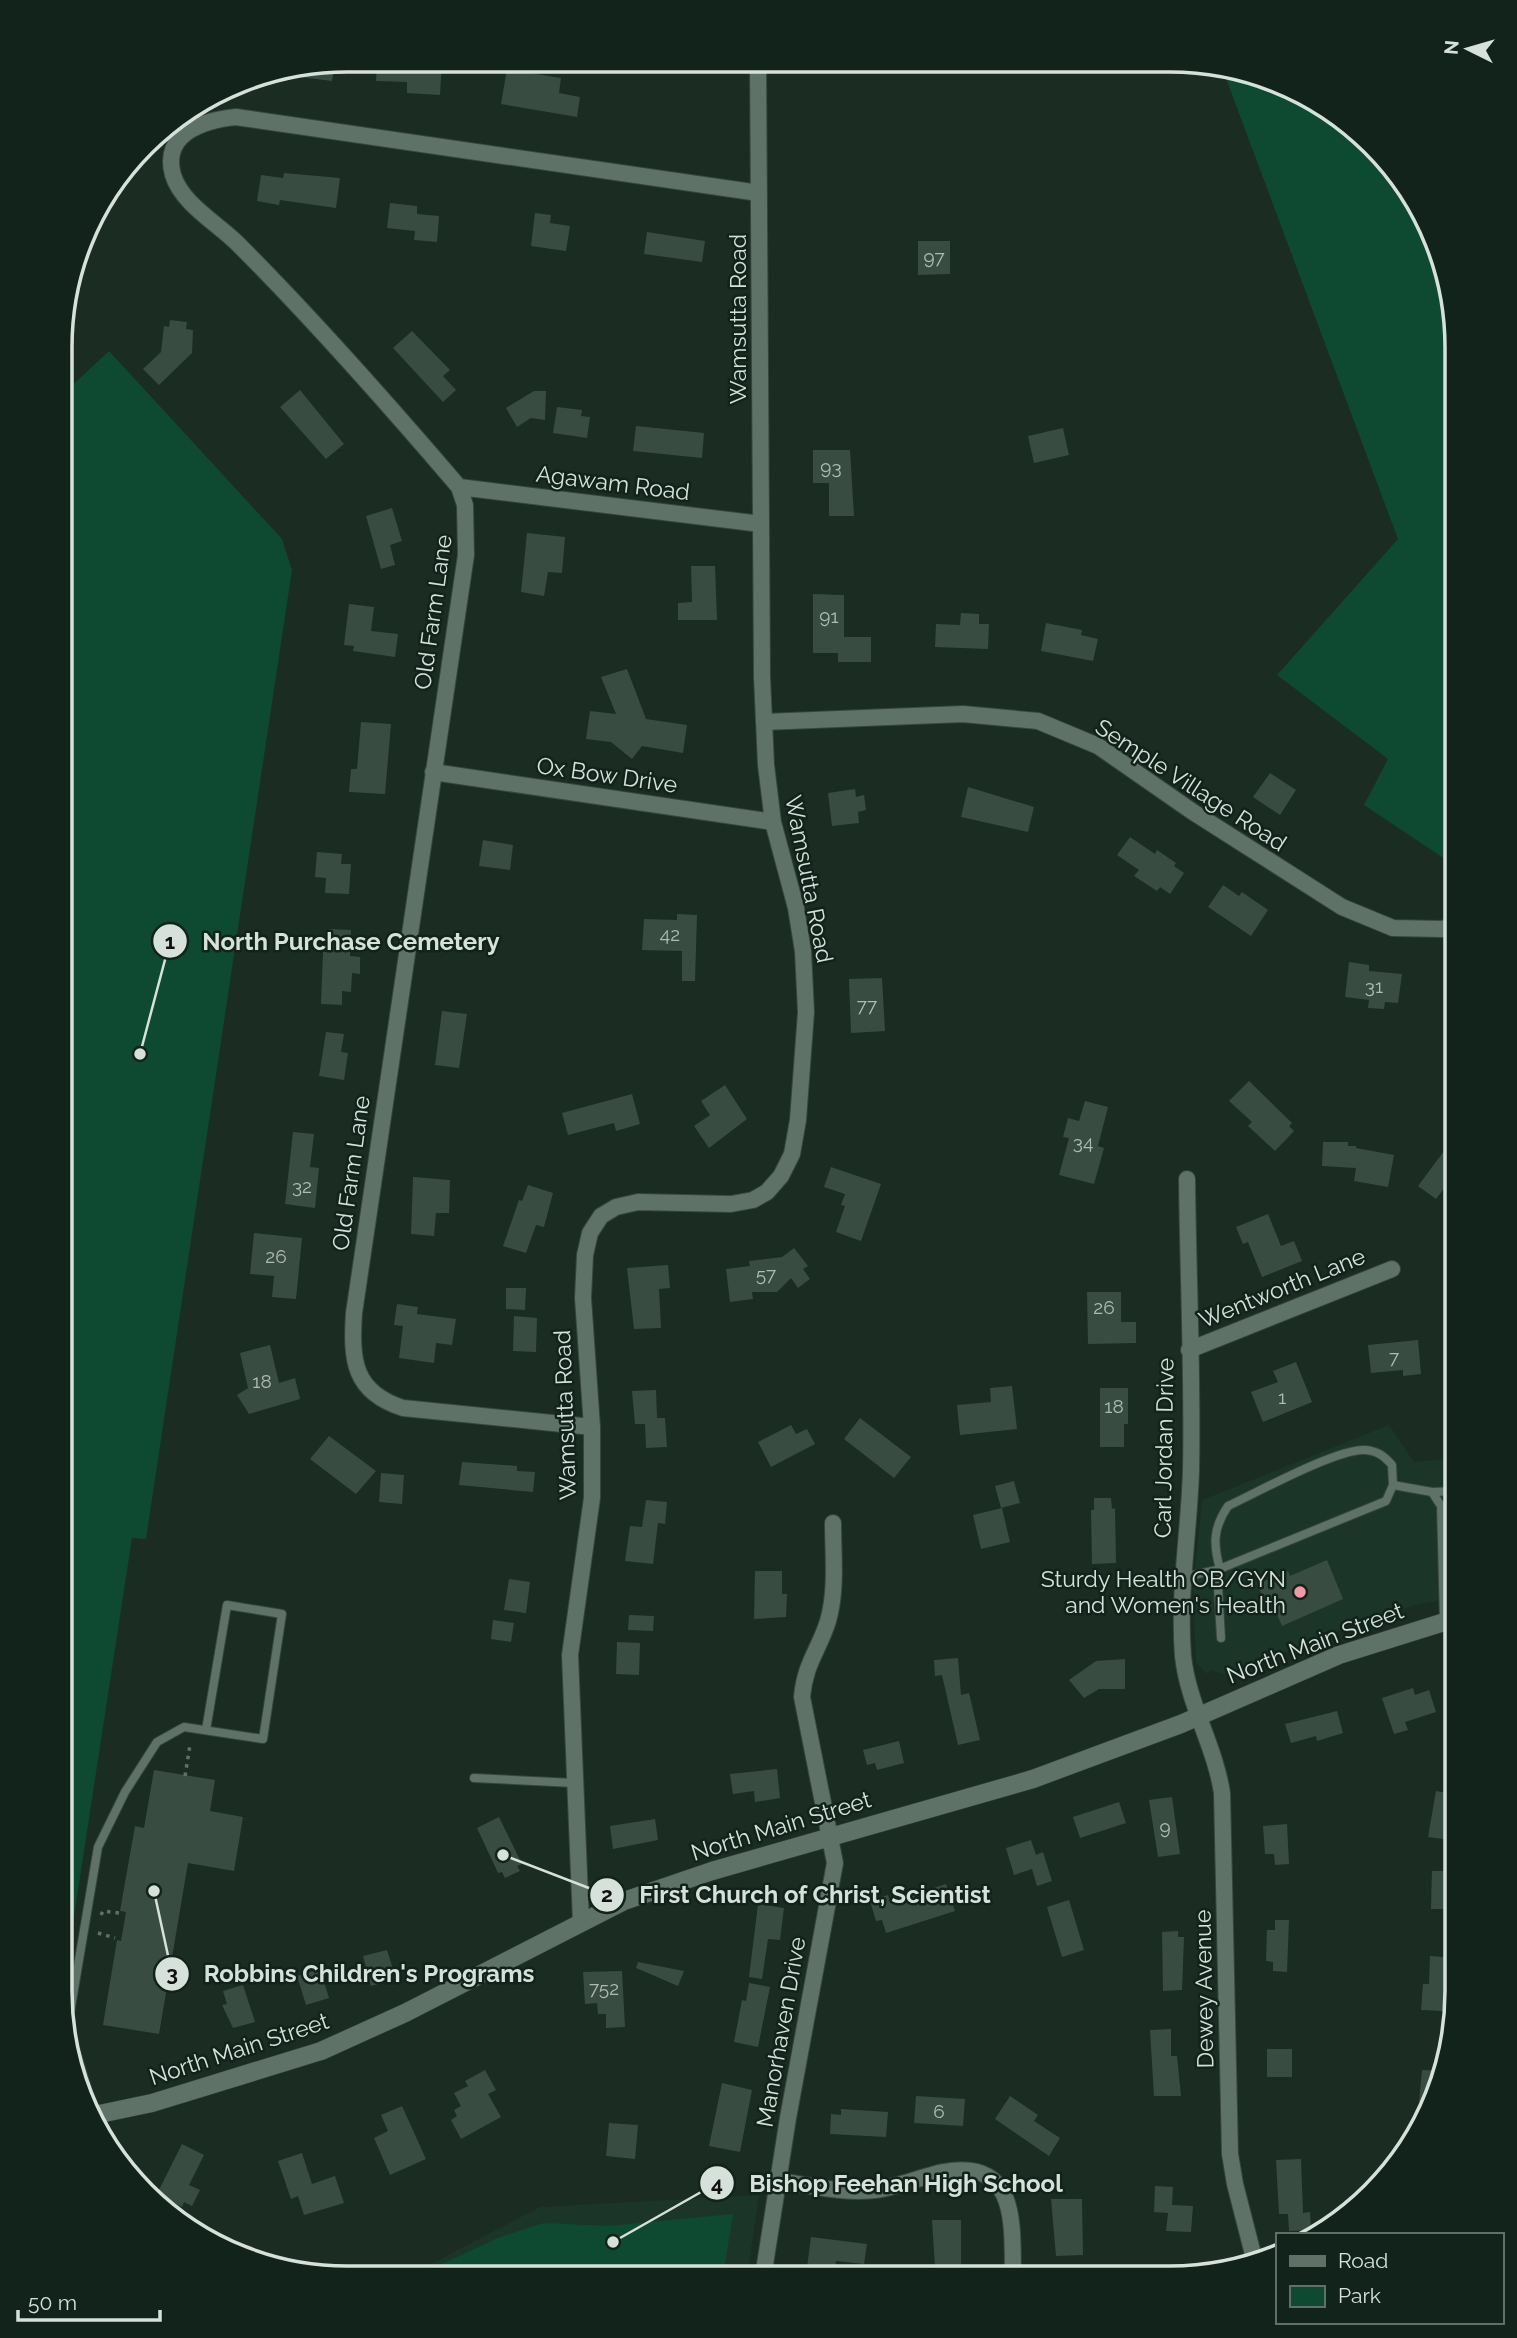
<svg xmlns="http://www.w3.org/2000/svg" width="1517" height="2338" viewBox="0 0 1517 2338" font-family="Raleway,sans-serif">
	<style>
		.built { fill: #1c3529 }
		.green { fill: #0e4a32 }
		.building { fill: #394c42 }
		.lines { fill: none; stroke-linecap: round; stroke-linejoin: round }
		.lane-casing { stroke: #37463e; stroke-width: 10 }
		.street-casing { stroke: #37463e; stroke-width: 18 }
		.secondary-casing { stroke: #37463e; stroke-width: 19 }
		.path { stroke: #617068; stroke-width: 3.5; stroke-dasharray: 3.5 5; stroke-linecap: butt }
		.lane { stroke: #5f7268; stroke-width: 8 }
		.street { stroke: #5f7268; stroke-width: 16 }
		.secondary { stroke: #5f7268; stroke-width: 18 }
		.poi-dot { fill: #f49aa6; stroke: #11231a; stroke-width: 2.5 }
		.labels { text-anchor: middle; stroke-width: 5; stroke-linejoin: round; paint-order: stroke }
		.number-label { font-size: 19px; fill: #afbcb5 }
		.street-label { font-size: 23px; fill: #d6e1db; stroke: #11231a }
		.poi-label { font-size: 23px; fill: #d6e1db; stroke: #11231a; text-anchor: end }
		.rim { fill: none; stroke: #d6e1db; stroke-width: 3.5 }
		.leader { fill: none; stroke: #d6e1db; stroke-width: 2.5 }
		.callout-dot { fill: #d6e1db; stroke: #11231a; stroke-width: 2.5 }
		.mark-label { font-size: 21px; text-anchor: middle; font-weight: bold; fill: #111 }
		.callout-label { font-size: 24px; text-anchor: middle; font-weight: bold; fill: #d6e1db; stroke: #11231a; stroke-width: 5; stroke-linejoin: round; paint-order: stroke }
	</style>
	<rect width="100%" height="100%" fill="#1b2c23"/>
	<!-- built -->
	<path class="built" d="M1389,1425L1414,1462L1457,1458V1597L1415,1605L1349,1627L1229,1675L1210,1670L1207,1674L1196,1662L1193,1588L1202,1500Z
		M759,2195L747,2277L408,2276L540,2207Z"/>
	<!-- green -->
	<path class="green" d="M1221,65L1280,81L1345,119L1398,171L1435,236L1457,346V867L1364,805L1388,759L1277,675L1398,539Z
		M109,351L282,539L292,570L146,1539L132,1538L61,2001L62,395Z
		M733,2214L723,2277L416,2276L500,2237L544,2223L608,2226Z"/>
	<!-- building -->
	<path class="building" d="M377,60L442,61L440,95L407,93V82L376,81Z
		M335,62L332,81L284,75V72Z
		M507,69L561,78L559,93L580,97L577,117L501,104Z
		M284,173L340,178L336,208L280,200L279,205L257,201L261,175L283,178Z
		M390,203L417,206V214L439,216L437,242L414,240L415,231L387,228Z
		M535,213L551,215L550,223L570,226L566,251L531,246Z
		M647,232L705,241L702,262L644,254Z
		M918,241H950V274L918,275Z
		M170,320L187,322L186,329L193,330L192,353L159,385L143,369L161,352L164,326L169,327Z
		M412,331L450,370L443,376L456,390L443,402L393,348Z
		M300,390L344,444L326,459L280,407Z
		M534,391H546L545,420L531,418L517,427L506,408Z
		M557,407L582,410L581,416L590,417L587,438L553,433Z
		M636,426L704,433L702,458L633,451Z
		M1063,428L1069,455L1034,463L1028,436Z
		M813,450H850L854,516H829V483H813Z
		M392,508L402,541L390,545L395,565L381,569L366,516Z
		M527,533L565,537L562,573L548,572L544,596L521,592Z
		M691,566H715L717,620H678V603L692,602Z
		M813,594L844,595V637H871V662H838V653H813Z
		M349,604L374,607L371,631L398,634L395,657L353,651L354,646L344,645Z
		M961,613L979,614V624H989L988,649L935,647L936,624L960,625Z
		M1046,623L1082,630L1081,635L1098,639L1093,661L1041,651Z
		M627,669L646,719L687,725L683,753L642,746L632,759L611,742L586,739L590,711L616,714L601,677Z
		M361,722L391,724L385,794L349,792L351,769H357Z
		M1270,773L1296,790L1280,815L1253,797Z
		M968,787L1034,807L1028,832L961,817Z
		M855,789L856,797L864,795L866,810L858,812L859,823L832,826L828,793Z
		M1130,837L1155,854L1157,850L1176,863L1174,866L1184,873L1170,894L1160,887L1157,891L1134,876L1139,870L1117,855Z
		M483,840L513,845L510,870L479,866Z
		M317,852L342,854L341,864H351L349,894L325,893L326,878L315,877Z
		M1223,885L1239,896L1242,892L1268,910L1251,936L1208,907Z
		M677,914L697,915L695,981H682V951L642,950L644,919L677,920Z
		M329,929L351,930L350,956L360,957V974L352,973L351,992L342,991V1005L321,1004L323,952H329Z
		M1349,962L1369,965V971L1402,974L1398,1003L1385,1002L1384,1009L1368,1008L1369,1000L1345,997Z
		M882,978L885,1031L851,1033L849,979Z
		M442,1011L467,1014L459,1068L435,1065Z
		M326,1032L344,1034L341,1052L348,1053L344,1080L319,1076Z
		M1249,1081L1292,1123L1289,1126L1294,1131L1275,1151L1248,1126L1252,1122L1229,1101Z
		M725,1085L747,1119L709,1148L694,1126L710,1115L701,1101Z
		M632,1094L640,1124L616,1131L614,1123L568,1135L562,1113Z
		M1085,1101L1108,1107L1098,1146L1104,1148L1094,1184L1059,1175L1069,1138L1063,1137L1068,1118L1079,1121Z
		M293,1132L314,1134L310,1167L319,1168L315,1208L285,1204Z
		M1323,1142H1348V1146H1356V1148L1394,1155L1388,1187L1354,1181L1356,1168L1322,1166Z
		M1447,1147L1457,1155V1195L1446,1186L1436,1199L1418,1186Z
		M831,1167L881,1184L861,1241L836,1232L845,1206L841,1205L845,1194L824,1187Z
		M413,1177L450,1180L449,1213H436L434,1236L411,1234Z
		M528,1185L553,1193L544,1227L536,1225L526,1253L503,1246L519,1200L522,1201Z
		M1268,1214L1281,1246L1294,1241L1302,1261L1262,1277L1248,1242L1243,1244L1236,1227Z
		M254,1233L302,1238L296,1299L272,1297L274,1276L250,1274Z
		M794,1248L808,1266L803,1269L810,1279L798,1288L791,1278L777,1292H752L753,1299L730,1302L726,1269L750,1266L749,1261L782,1257Z
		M668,1265L670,1288L659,1289L661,1328L634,1329L627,1268Z
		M506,1288H526L525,1310L506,1309Z
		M1087,1292H1121V1322H1136V1343L1088,1344Z
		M397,1304L418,1307L417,1314L456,1319L452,1345L436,1343L434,1363L399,1358L403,1326L394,1325Z
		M514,1316L537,1318L536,1352L513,1351Z
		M1418,1340L1421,1374L1403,1376V1370L1371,1373L1368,1345Z
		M270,1345L279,1383L295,1378L300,1399L249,1414L237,1395L248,1388L240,1353Z
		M1296,1362L1312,1402L1263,1422L1251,1392L1278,1382L1273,1371Z
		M1012,1386L1017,1429L960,1435L957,1405L991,1402L990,1388Z
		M1100,1388H1128V1424H1124V1447H1100Z
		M656,1390L657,1418H665L667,1447L646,1448L645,1424H635L632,1391Z
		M860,1418L911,1457L894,1478L844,1439Z
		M791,1425L796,1434L807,1429L815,1444L771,1467L758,1442Z
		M329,1436L376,1471L356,1494L310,1459Z
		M462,1462L517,1466V1471L535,1472L533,1492L459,1485Z
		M381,1473L404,1475L402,1504L379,1502Z
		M1014,1481L1020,1503L1001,1508L995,1486Z
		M1094,1498H1111L1112,1509L1115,1508L1116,1563L1092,1564L1091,1510H1094Z
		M646,1500L667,1502L665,1524L658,1523L653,1564L625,1561L630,1526L642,1527Z
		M1002,1508L1010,1542L981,1549L973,1515Z
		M1327,1560L1343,1599L1282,1626L1273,1605L1267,1607L1257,1584L1288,1571L1290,1576Z
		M755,1571H782V1594H787L786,1617L754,1619Z
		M509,1579L530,1582L526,1613L504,1610Z
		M629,1615L654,1616L653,1631L628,1630Z
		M493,1620L514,1623L511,1642L491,1639Z
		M617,1642L640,1643L639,1675L616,1674Z
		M958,1658L961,1695L969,1693L980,1740L958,1745L942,1675L935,1676L934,1660Z
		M1125,1659V1689H1099L1084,1698L1069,1680L1096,1661Z
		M1413,1688L1415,1695L1429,1690L1436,1712L1405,1722L1408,1730L1394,1734L1382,1698Z
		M1337,1711L1343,1733L1317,1741L1316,1736L1291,1743L1285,1724Z
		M899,1741L904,1763L877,1770L875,1763L867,1765L863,1750Z
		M777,1769L780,1798L755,1802L754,1791L733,1794L730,1774Z
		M154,1770L215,1780L210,1811L243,1817L234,1871L188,1863L159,2034L103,2025L117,1940L121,1941L126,1912L120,1911L135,1826L144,1828Z
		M1436,1791L1457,1795L1450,1840L1428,1837Z
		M1172,1797L1180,1854L1158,1857L1149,1800Z
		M1119,1802L1126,1823L1080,1838L1073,1817Z
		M499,1817L522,1864L517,1866L520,1871L505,1878L502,1872L498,1873L477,1828Z
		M655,1819L658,1840L613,1849L610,1826Z
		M1287,1824L1289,1864L1275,1865L1274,1854H1265L1263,1826Z
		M1031,1840L1036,1855L1043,1852L1052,1881L1037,1886L1032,1869L1014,1875L1006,1848Z
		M1432,1871H1456L1457,1909H1431Z
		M946,1884L955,1911L886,1933L882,1920L876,1921L870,1901L888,1895L890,1902Z
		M1069,1900L1084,1950L1062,1957L1047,1907Z
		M758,1904L784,1908L780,1940L768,1939L762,1979L749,1977Z
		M1275,1920H1289L1287,1972L1273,1971V1962L1266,1961L1267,1930H1275Z
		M1178,1931V1937H1184L1182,1990L1163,1991L1162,1932Z
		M387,1950L396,1979L371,1986L363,1956Z
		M1430,1956L1455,1958L1453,1987L1445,1986L1443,2011L1421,2010L1423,1984H1429Z
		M638,1962L684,1971L678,1986L636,1968Z
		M320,1969L329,1998L306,2005L297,1976Z
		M622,1971L625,2027L606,2028V2014H598L597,2003L585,2004L583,1972Z
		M749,1983L770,1987L758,2047L734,2042L742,2000L746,2001Z
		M243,1985L255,2022L233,2028L222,2005L227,2004L223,1991Z
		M1171,2029V2056H1177L1181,2096H1154L1150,2030Z
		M1267,2049H1292V2077H1267Z
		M485,2070L496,2090L488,2094L501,2117L461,2139L451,2120L457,2116L454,2110L461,2106L454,2093L468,2086L465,2081Z
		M1422,2070L1445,2071L1432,2103L1419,2102Z
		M722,2083L752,2090L740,2152L709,2146Z
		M916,2096L965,2099L963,2126L914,2123Z
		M1010,2096L1038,2115L1034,2121L1060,2138L1049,2156L995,2119Z
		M402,2106L426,2159L390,2175L374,2138L388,2131L381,2115Z
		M841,2109L888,2112L886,2137L830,2134L831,2114L841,2115Z
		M609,2123L638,2125L635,2159L606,2156Z
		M182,2144L204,2155L189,2185L200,2190L192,2206L184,2202L182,2207L157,2194Z
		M302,2153L312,2184L335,2176L344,2203L304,2215L298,2196L291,2199L278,2161Z
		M1301,2159L1303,2213L1310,2212L1311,2230L1289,2231L1288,2214H1279L1276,2160Z
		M1155,2186L1173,2187L1172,2205L1193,2206L1191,2232L1166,2231L1168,2213L1154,2212Z
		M1051,2199H1082L1083,2255L1056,2256Z
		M932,2220H961V2267H935Z
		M811,2237L867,2244L864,2264L836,2261L834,2278L806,2275Z"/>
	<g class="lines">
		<defs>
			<path id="lane" d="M1393,1485L1432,1492L1441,1506L1444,1621
				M1432,1492L1457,1491
				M1217,1570L1221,1638
				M1183,1577L1217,1570L1386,1501L1393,1485L1392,1465C1384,1456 1378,1451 1365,1450C1338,1448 1256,1493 1228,1506C1213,1528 1213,1544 1220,1569
				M474,1778L574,1783
				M95,2115L68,2025L98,1847L125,1792L157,1742L184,1727L263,1739L282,1614L227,1605L206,1730"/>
			<path id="street" d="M459,487L761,524
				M764,722L963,714L1038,721L1098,746L1193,812L1342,907L1393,928L1442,929L1457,925
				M433,772L773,822
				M1187,1179C1188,1276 1193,1374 1191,1471C1189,1533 1178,1594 1183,1656C1188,1704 1215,1746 1222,1793L1230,2154L1235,2184L1255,2262
				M1189,1350L1392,1269
				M592,1427L403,1408C353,1392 351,1360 354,1313L466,555L465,505L459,487C388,404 315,321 238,244C217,223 182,204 173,175C161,133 205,120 236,117L759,193
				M581,1922L570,1655L592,1498V1427L583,1298L585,1255L590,1233L601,1216L616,1207L638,1202L731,1204L753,1200L767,1192L781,1176L792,1154L798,1120L806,1012L803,951L796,908L773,822L766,765L762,677L758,61
				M95,2115L100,2133
				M778,2181C810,2185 843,2194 875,2190C898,2187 920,2177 943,2172C1019,2158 1012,2225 1013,2278
				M763,2277L788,2118L835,1863L802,1697C805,1663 819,1650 828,1621C837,1590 833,1555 833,1523"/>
			<path id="secondary" d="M90,2116L152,2103L321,2051L405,2013L624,1901L712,1871L1033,1779L1181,1724L1339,1655L1457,1618"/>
		</defs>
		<!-- lane casing -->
		<use href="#lane" class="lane-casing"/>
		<!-- street casing -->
		<use href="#street" class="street-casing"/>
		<!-- secondary casing -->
		<use href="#secondary" class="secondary-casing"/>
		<!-- path -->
		<path class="path" d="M185,1776L190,1745
			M101,1915L103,1911L119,1913
			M98,1933L115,1938"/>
		<!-- lane -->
		<use href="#lane" class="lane"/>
		<!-- street -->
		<use href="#street" class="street"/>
		<!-- secondary -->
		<use href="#secondary" class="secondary"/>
	</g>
	<!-- markers -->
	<circle class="poi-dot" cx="1300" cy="1592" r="7"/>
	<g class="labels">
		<!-- number labels -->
		<g class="number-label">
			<text x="934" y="264">97</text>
			<text x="831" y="474">93</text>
			<text x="829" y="623">91</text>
			<text x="670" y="941">42</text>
			<text x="1374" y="993">31</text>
			<text x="867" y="1012">77</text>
			<text x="1083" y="1149">34</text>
			<text x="302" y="1193">32</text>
			<text x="276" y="1263">26</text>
			<text x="766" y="1281">57</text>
			<text x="1104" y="1314">26</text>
			<text x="1394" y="1364">7</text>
			<text x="262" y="1388">18</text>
			<text x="1282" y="1404">1</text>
			<text x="1114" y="1413">18</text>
			<text x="1165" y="1834">9</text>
			<text x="604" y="1995">752</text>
			<text x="939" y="2118">6</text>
		</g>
		<!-- street labels -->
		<g class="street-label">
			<text transform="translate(738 319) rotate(-90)" y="8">Wamsutta Road</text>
			<text transform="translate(613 483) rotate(7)" y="8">Agawam Road</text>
			<text transform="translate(433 612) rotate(-82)" y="8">Old Farm Lane</text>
			<text transform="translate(607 775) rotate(8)" y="8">Ox Bow Drive</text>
			<text transform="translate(1191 785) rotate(33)" y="8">Semple Village Road</text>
			<text transform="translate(809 879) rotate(79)" y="8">Wamsutta Road</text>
			<text transform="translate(351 1173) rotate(-82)" y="8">Old Farm Lane</text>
			<text transform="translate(1282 1288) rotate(-22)" y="8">Wentworth Lane</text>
			<text transform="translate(565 1415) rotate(-92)" y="8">Wamsutta Road</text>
			<text transform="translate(1164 1448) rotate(-89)" y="8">Carl Jordan Drive</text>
			<text transform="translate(1315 1643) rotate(-21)" y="8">North Main Street</text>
			<text transform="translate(781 1826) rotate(-17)" y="8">North Main Street</text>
			<text transform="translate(1204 1989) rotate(-91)" y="8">Dewey Avenue</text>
			<text transform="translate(781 2032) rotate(-80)" y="8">Manorhaven Drive</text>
			<text transform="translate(239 2049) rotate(-18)" y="8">North Main Street</text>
		</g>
		<!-- poi labels -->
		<g class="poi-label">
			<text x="1286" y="1587">Sturdy Health OB/GYN<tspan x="1286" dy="26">and Women's Health</tspan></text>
		</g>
	</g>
	<!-- crop -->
	<path d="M0 0H1517V2338H0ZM347 72H1170A275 275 0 0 1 1445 347V1991A275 275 0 0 1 1170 2266H347A275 275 0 0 1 72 1991V347A275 275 0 0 1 347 72Z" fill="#11231a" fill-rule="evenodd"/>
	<path class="rim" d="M347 72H1170A275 275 0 0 1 1445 347V1991A275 275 0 0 1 1170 2266H347A275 275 0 0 1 72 1991V347A275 275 0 0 1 347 72Z"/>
	<!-- callouts -->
	<path class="leader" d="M140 1054L170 941M503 1855L607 1895M154 1891L172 1974M613 2242L717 2183"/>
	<g class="callout-dot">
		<circle cx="140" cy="1054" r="7"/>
		<circle cx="503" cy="1855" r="7"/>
		<circle cx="154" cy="1891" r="7"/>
		<circle cx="613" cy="2242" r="7"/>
		<circle cx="170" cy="941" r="18"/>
		<circle cx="607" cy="1895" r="18"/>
		<circle cx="172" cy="1974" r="18"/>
		<circle cx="717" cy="2183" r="18"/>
	</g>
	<g class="mark-label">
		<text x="170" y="949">1</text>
		<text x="607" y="1902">2</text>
		<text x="172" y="1981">3</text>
		<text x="717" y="2191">4</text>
	</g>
	<g class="callout-label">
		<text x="351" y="950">North Purchase Cemetery</text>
		<text x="815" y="1903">First Church of Christ, Scientist</text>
		<text x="369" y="1982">Robbins Children's Programs</text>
		<text x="906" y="2192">Bishop Feehan High School</text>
	</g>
	<!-- legend -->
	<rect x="1276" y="2233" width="228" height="91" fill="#11231a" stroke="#606f67" stroke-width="2"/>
	<rect x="1290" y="2256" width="35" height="10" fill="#5f7268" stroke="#606f67" stroke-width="2"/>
	<text x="1338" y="2268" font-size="21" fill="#d6e1db">Road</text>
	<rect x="1290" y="2286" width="35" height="21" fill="#0e4a32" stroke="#606f67" stroke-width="2"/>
	<text x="1338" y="2303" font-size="21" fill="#d6e1db">Park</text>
	<!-- north arrow -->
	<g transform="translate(1468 49) rotate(275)" stroke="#11231a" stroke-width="5" paint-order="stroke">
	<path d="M0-5L12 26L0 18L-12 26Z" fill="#d6e1db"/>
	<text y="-10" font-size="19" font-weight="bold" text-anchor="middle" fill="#d6e1db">N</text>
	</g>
	<!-- scale -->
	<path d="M18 2310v10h142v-10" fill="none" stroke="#d6e1db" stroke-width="3.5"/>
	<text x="28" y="2310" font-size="21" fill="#d6e1db" stroke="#11231a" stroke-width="5" paint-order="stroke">50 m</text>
</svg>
